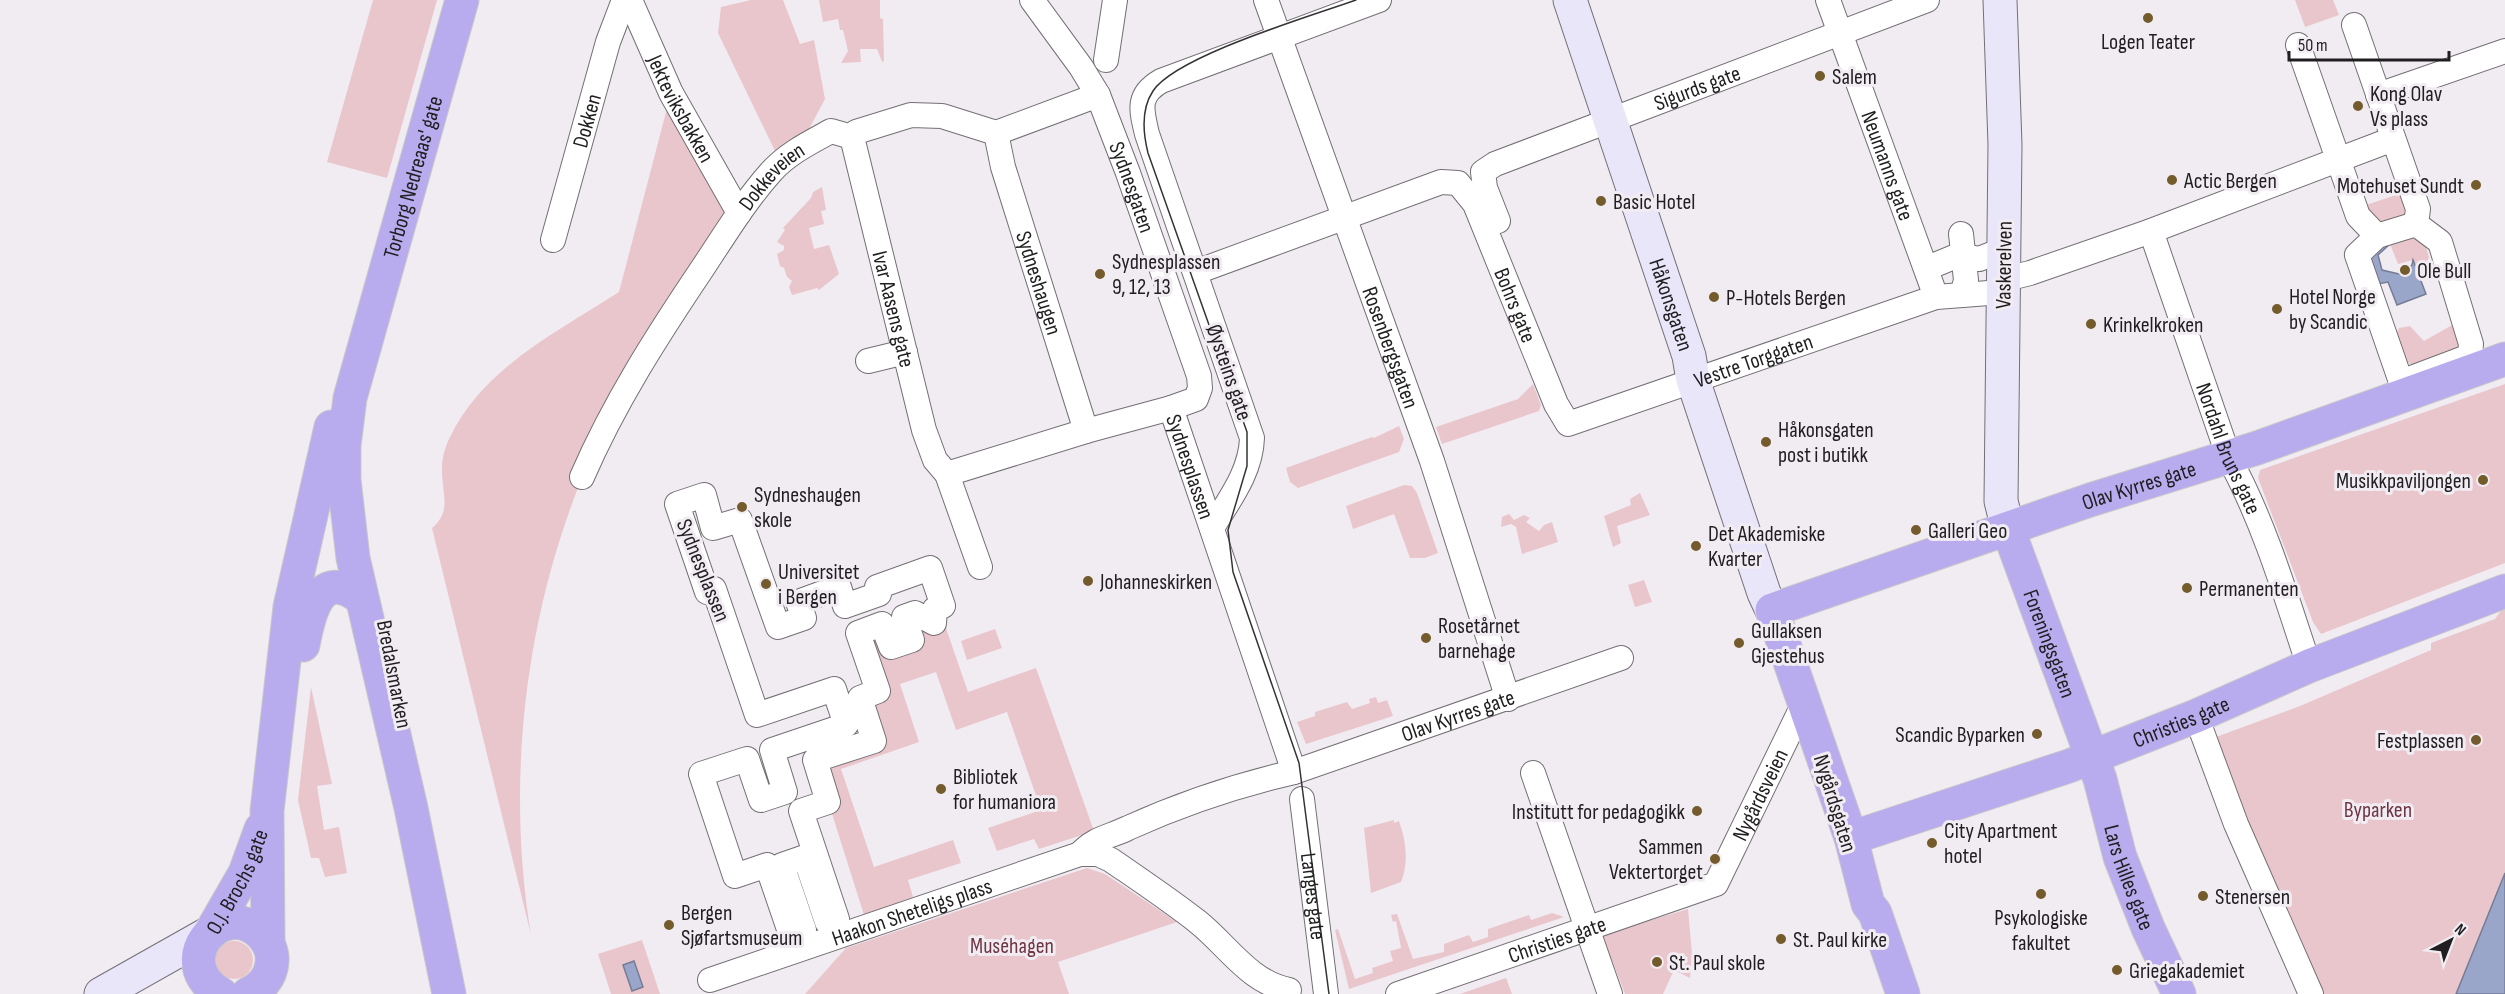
<svg xmlns="http://www.w3.org/2000/svg" width="2505" height="994" viewBox="0 0 2505 994" font-family="'Sofia Sans Condensed',sans-serif">
	<style>
		.green { fill: #e9c6cc }
		.water { fill: #99a6c9; stroke: #757d96; stroke-width: 1.5 }
		.lines { fill: none; stroke-linecap: round; stroke-linejoin: round }
		.street-casing { stroke: #736f75; stroke-width: 26 }
		.secondary-casing { stroke: #736f75; stroke-width: 35 }
		.highway-casing { stroke: #c9c9c9; stroke-width: 35 }
		.street { stroke: #fff; stroke-width: 24 }
		.secondary { stroke: #eae6fa; stroke-width: 33 }
		.highway { stroke: #b9acee; stroke-width: 33 }
		.tram { stroke: #363336; stroke-width: 1.5 }
		.poi-dot { fill: #745b2c; stroke: #f1ecf2; stroke-width: 2 }
		.labels { text-anchor: middle; stroke-width: 6; stroke-linejoin: round; paint-order: stroke }
		.poi-label { font-size: 22px; fill: #201e20; stroke: #f1ecf2; text-anchor: start }
		.street-label { font-size: 22px; fill: #201e20; stroke: #f1ecf2 }
		.park-label { font-size: 22px; fill: #6f3643; stroke: #f1ecf2 }
	</style>
	<rect width="100%" height="100%" fill="#f1ecf2"/>
	<!-- green -->
	<path class="green" d="M373,0H437L387,178L327,162Z
		M751,0H783L800,44L814,40L825,99L809,129L775,151L718,33L721,7Z
		M819,0H880V18L883,19L884,61L882,62L877,49H860L861,62L841,63L848,51L843,30H840L838,19L823,22Z
		M2295,0H2333L2339,15L2305,27Z
		M671,93L739,213C709,262 678,310 647,358C633,381 615,404 604,428C529,583 503,765 531,935L432,528C453,511 441,491 442,468C442,458 445,447 450,437C483,368 557,332 619,292Z
		M822,187L826,210L821,211L824,224L809,228L814,249L829,245L839,274L819,290L817,288L792,295L789,287L792,281L787,277L784,268L780,266L777,254L784,250V246L777,242L785,230L783,228L811,198L813,192Z
		M2402,193L2406,207L2403,217L2383,224L2371,217L2366,205Z
		M2411,237L2425,244L2429,257L2420,278L2413,260L2398,264L2390,244Z
		M2454,324L2463,351L2415,366L2403,360L2396,334L2399,328L2410,326L2424,341Z
		M1533,384L1541,405L1539,411L1442,444L1436,427L1518,399Z
		M2505,384V563L2321,634L2313,622L2258,478L2260,470Z
		M1399,426L1404,439L1399,452L1298,488L1290,482L1286,468L1372,437L1374,438Z
		M1404,485L1412,486L1417,493L1438,553L1425,558H1410L1394,514L1353,529L1346,506Z
		M1640,493L1650,515L1617,526L1621,543L1613,547L1604,516L1631,505L1630,499Z
		M1509,514L1514,520L1524,515L1530,518L1526,522L1539,531L1544,525L1552,522L1558,542L1522,554L1516,527L1511,524L1501,527L1502,517Z
		M1644,580L1652,602L1635,607L1628,585Z
		M2505,605V994H2320L2248,827L2216,737L2300,706L2431,650V643L2495,619Z
		M939,608L968,692L1036,668L1094,831L1039,849L1034,839L997,851L988,828L1041,810L1007,712L956,730L936,672L900,684L919,742L841,769L874,867L953,840L961,863L908,880L913,897L864,915L815,760L874,741L860,698L877,691L858,633Z
		M995,629L1002,648L967,660L961,641Z
		M311,687L332,784L317,786L324,830L339,827L347,873L325,877L319,858H311L298,800Z
		M1376,697L1378,703L1387,700L1393,716L1306,744L1297,722L1315,716V712L1347,702L1352,709L1370,703L1369,699Z
		M1394,820V823L1399,821C1406,841 1409,863 1401,882L1371,893L1364,828Z
		M1087,868L1105,874L1177,922L1058,962L1069,994H805L846,948Z
		M1688,909L1692,954L1690,978L1674,970L1663,994H1625L1602,935Z
		M1552,913L1564,917L1349,989L1335,930L1338,929L1355,979L1373,973L1372,968L1393,961L1390,951L1401,948L1396,921L1393,922L1391,915L1397,914L1413,959L1444,952V944L1469,935L1473,942L1488,937V929L1529,915L1531,920Z
		M642,940L660,994H611L598,954Z
		M215 960a19 19 0 1 1 38 0a19 19 0 1 1-38 0Z
		M1506,978L1512,994H1460Z"/>
	<!-- water -->
	<path class="water" d="M2390,244L2378,255L2382,270L2399,274L2412,265L2413,260L2426,294L2397,305L2388,282L2378,284L2366,253Z
		M2505,873V994H2456Z
		M634,961L643,987L632,991L623,965Z"/>
	<g class="lines">
		<defs>
			<g id="street">
				<path id="s1" d="M630,0L671,93L739,213"/>
				<path id="s2" d="M1032,0L1081,67L1098,95L1128,173L1199,376L1200,388L1196,399L1171,408"/>
				<path id="s3" d="M1266,0L1432,461L1508,699"/>
				<path id="s4" d="M1828,0L1936,297"/>
				<path d="M2354,25L2418,209L2416,224"/>
				<path d="M2298,45L2358,216L2377,236"/>
				<path d="M1106,60L1115,0"/>
				<path d="M2378,95L2505,51"/>
				<path id="s5" d="M996,133L1003,167L1086,431"/>
				<path id="s6" d="M852,137L924,430L935,460L947,474"/>
				<path id="s7" d="M1498,221L1485,188L1483,172L1495,164L1927,0"/>
				<path d="M2416,224L2440,242L2471,344L2470,356L2401,382L2357,255L2377,236Z"/>
				<path id="s8" d="M2151,231L2229,458C2264,522 2286,596 2309,666"/>
				<path d="M1961,234L1966,280L1962,295"/>
				<path id="s9" d="M553,240L608,42L624,0"/>
				<path d="M1937,264L1959,255L1979,259L1992,254"/>
				<path id="s10" d="M1196,272L1441,182L1458,183L1475,204L1556,404L1568,424L1936,297L2002,292"/>
				<path d="M2002,280L2030,273L2151,231L2393,139"/>
				<path d="M868,361L905,352"/>
				<path id="s11" d="M582,477C614,403 657,336 702,269C724,236 745,201 771,172C787,154 809,143 831,131L852,137L856,132L911,115L942,116L996,133L1098,95"/>
				<path d="M704,495L713,528L740,520L778,627L804,618L798,602L839,587L845,606L879,594L877,587L930,568L943,606L935,609L934,623L915,613L904,617L912,640L891,647L882,624L858,633L878,691L860,698L874,741L815,760L828,802L801,811L837,919L827,922L805,857L782,865L804,930L791,935L767,865L735,876L701,774L747,759L761,800L785,792L772,750L846,725L834,689L757,715L714,589L707,592L677,504Z"/>
				<path d="M1212,528C1229,500 1251,472 1252,438L1147,134C1141,109 1137,95 1161,81L1379,0"/>
				<path id="s12" d="M980,567L947,474L1086,431L1171,408L1294,772"/>
				<path d="M2196,716L2236,824L2311,994"/>
				<path d="M1533,773L1610,994"/>
				<path id="s13" d="M1302,799L1326,994"/>
				<path id="s14" d="M1080,854C1094,838 1110,837 1128,828C1181,804 1238,785 1294,772L1621,658"/>
				<path id="s15" d="M710,980L1080,854H1098L1111,860C1140,880 1170,900 1198,922C1228,946 1249,982 1289,990"/>
				<path id="s16" d="M1398,994L1716,884L1804,703"/>
			</g>
			<g id="secondary">
				<path id="s17" d="M1570,0L1689,356L1693,380L1764,593L1772,610"/>
				<path d="M2000,0L2005,145L2001,501L2008,529"/>
				<path d="M101,994L211,932"/>
			</g>
			<g id="highway">
				<path id="s18" d="M2008,529L2100,779L2120,857L2148,928L2179,994"/>
				<path d="M303,645C309,613 319,566 361,598"/>
				<path id="s19" d="M1851,838L2069,766L2196,716L2309,666L2505,591"/>
				<path id="s20" d="M211,932L245,873L261,829"/>
				<path d="M268,943L267,811L290,607L331,427"/>
				<path d="M221,994C167,962 222,897 260,933C268,941 273,952 272,962C271,977 261,988 248,994"/>
				<path id="s21" d="M449,994L411,808L353,558L344,480V445L350,398L462,0"/>
				<path id="s22" d="M1903,994L1875,913L1868,904L1851,838L1772,610L2090,500L2257,448L2505,359"/>
			</g>
		</defs>
		<!-- street casing -->
		<use href="#street" class="street-casing"/>
		<!-- secondary casing -->
		<use href="#secondary" class="secondary-casing"/>
		<!-- highway casing -->
		<use href="#highway" class="highway-casing"/>
		<!-- street -->
		<use href="#street" class="street"/>
		<!-- secondary -->
		<use href="#secondary" class="secondary"/>
		<!-- highway -->
		<use href="#highway" class="highway"/>
		<!-- tram -->
		<path class="tram" d="M1329,994L1299,763L1233,572L1228,530L1247,466V432L1148,153C1143,133 1141,109 1153,91C1176,56 1311,16 1356,0"/>
	</g>
	<!-- markers -->
	<g class="poi-dot">
		<circle cx="2148" cy="18" r="6"/>
		<circle cx="1820" cy="76" r="6"/>
		<circle cx="2358" cy="106" r="6"/>
		<circle cx="2172" cy="180" r="6"/>
		<circle cx="2476" cy="185" r="6"/>
		<circle cx="1601" cy="201" r="6"/>
		<circle cx="2405" cy="270" r="6"/>
		<circle cx="1100" cy="274" r="6"/>
		<circle cx="1714" cy="297" r="6"/>
		<circle cx="2277" cy="309" r="6"/>
		<circle cx="2091" cy="324" r="6"/>
		<circle cx="1766" cy="442" r="6"/>
		<circle cx="2483" cy="480" r="6"/>
		<circle cx="742" cy="507" r="6"/>
		<circle cx="1916" cy="530" r="6"/>
		<circle cx="1696" cy="546" r="6"/>
		<circle cx="1088" cy="581" r="6"/>
		<circle cx="766" cy="584" r="6"/>
		<circle cx="2187" cy="588" r="6"/>
		<circle cx="1426" cy="638" r="6"/>
		<circle cx="1739" cy="643" r="6"/>
		<circle cx="2037" cy="734" r="6"/>
		<circle cx="2476" cy="740" r="6"/>
		<circle cx="941" cy="789" r="6"/>
		<circle cx="1697" cy="811" r="6"/>
		<circle cx="1932" cy="843" r="6"/>
		<circle cx="1715" cy="859" r="6"/>
		<circle cx="2041" cy="894" r="6"/>
		<circle cx="2203" cy="896" r="6"/>
		<circle cx="669" cy="925" r="6"/>
		<circle cx="1781" cy="939" r="6"/>
		<circle cx="1657" cy="962" r="6"/>
		<circle cx="2117" cy="970" r="6"/>
	</g>
	<g class="labels">
		<!-- poi labels -->
		<g class="poi-label">
			<text x="2148" y="49" text-anchor="middle">Logen Teater</text>
			<text x="1832" y="84">Salem</text>
			<text x="2370" y="101">Kong Olav<tspan x="2370" dy="25">Vs plass</tspan></text>
			<text x="2184" y="188">Actic Bergen</text>
			<text x="2464" y="193" text-anchor="end">Motehuset Sundt</text>
			<text x="1613" y="209">Basic Hotel</text>
			<text x="1112" y="269">Sydnesplassen<tspan x="1112" dy="25">9, 12, 13</tspan></text>
			<text x="2417" y="278">Ole Bull</text>
			<text x="2289" y="304">Hotel Norge<tspan x="2289" dy="25">by Scandic</tspan></text>
			<text x="1726" y="305">P-Hotels Bergen</text>
			<text x="2103" y="332">Krinkelkroken</text>
			<text x="1778" y="437">Håkonsgaten<tspan x="1778" dy="25">post i butikk</tspan></text>
			<text x="2471" y="488" text-anchor="end">Musikkpaviljongen</text>
			<text x="754" y="502">Sydneshaugen<tspan x="754" dy="25">skole</tspan></text>
			<text x="1928" y="538">Galleri Geo</text>
			<text x="1708" y="541">Det Akademiske<tspan x="1708" dy="25">Kvarter</tspan></text>
			<text x="778" y="579">Universitet<tspan x="778" dy="25">i Bergen</tspan></text>
			<text x="1100" y="589">Johanneskirken</text>
			<text x="2199" y="596">Permanenten</text>
			<text x="1438" y="633">Rosetårnet<tspan x="1438" dy="25">barnehage</tspan></text>
			<text x="1751" y="638">Gullaksen<tspan x="1751" dy="25">Gjestehus</tspan></text>
			<text x="2025" y="742" text-anchor="end">Scandic Byparken</text>
			<text x="2464" y="748" text-anchor="end">Festplassen</text>
			<text x="953" y="784">Bibliotek<tspan x="953" dy="25">for humaniora</tspan></text>
			<text x="1685" y="819" text-anchor="end">Institutt for pedagogikk</text>
			<text x="1944" y="838">City Apartment<tspan x="1944" dy="25">hotel</tspan></text>
			<text x="1703" y="854" text-anchor="end">Sammen<tspan x="1703" dy="25">Vektertorget</tspan></text>
			<text x="2215" y="904">Stenersen</text>
			<text x="681" y="920">Bergen<tspan x="681" dy="25">Sjøfartsmuseum</tspan></text>
			<text x="2041" y="925" text-anchor="middle">Psykologiske<tspan x="2041" dy="25">fakultet</tspan></text>
			<text x="1793" y="947">St. Paul kirke</text>
			<text x="1669" y="970">St. Paul skole</text>
			<text x="2129" y="978">Griegakademiet</text>
		</g>
		<!-- street labels -->
		<g class="street-label">
			<text dy="8" stroke="none"><textPath href="#s7" startOffset="282">Sigurds gate</textPath></text>
			<text dy="8" stroke="none"><textPath href="#s1" startOffset="120">Jekteviksbakken</textPath></text>
			<text dy="8" stroke="none"><textPath href="#s9" startOffset="124">Dokken</textPath></text>
			<text dy="8" stroke="none"><textPath href="#s4" startOffset="176">Neumanns gate</textPath></text>
			<text dy="8" stroke="none"><textPath href="#s21" startOffset="837">Torborg Nedreaas' gate</textPath></text>
			<text dy="8" stroke="none"><textPath href="#s11" startOffset="357">Dokkeveien</textPath></text>
			<text dy="8" stroke="none"><textPath href="#s2" startOffset="214">Sydnesgaten</textPath></text>
			<text transform="translate(2003 265) rotate(-89)" y="8">Vaskerelven</text>
			<text dy="8" stroke="none"><textPath href="#s5" startOffset="156">Sydneshaugen</textPath></text>
			<text dy="8" stroke="none"><textPath href="#s10" startOffset="414">Bohrs gate</textPath></text>
			<text dy="8" stroke="none"><textPath href="#s17" startOffset="321">Håkonsgaten</textPath></text>
			<text dy="8" stroke="none"><textPath href="#s6" startOffset="177">Ivar Aasens gate</textPath></text>
			<text dy="8" stroke="none"><textPath href="#s3" startOffset="369">Rosenbergsgaten</textPath></text>
			<text dy="8" stroke="none"><textPath href="#s10" startOffset="740">Vestre Torggaten</textPath></text>
			<text transform="translate(1230 372) rotate(71)" y="8">Øysteins gate</text>
			<text dy="8" stroke="none"><textPath href="#s8" startOffset="231">Nordahl Bruns gate</textPath></text>
			<text dy="8" stroke="none"><textPath href="#s12" startOffset="394">Sydnesplassen</textPath></text>
			<text dy="8" stroke="none"><textPath href="#s22" startOffset="794">Olav Kyrres gate</textPath></text>
			<text transform="translate(704 570) rotate(68)" y="8">Sydnesplassen</text>
			<text dy="8" stroke="none"><textPath href="#s18" startOffset="122">Foreningsgaten</textPath></text>
			<text transform="translate(395 674) rotate(79)" y="8">Bredalsmarken</text>
			<text dy="8" stroke="none"><textPath href="#s14" startOffset="404">Olav Kyrres gate</textPath></text>
			<text dy="8" stroke="none"><textPath href="#s19" startOffset="350">Christies gate</textPath></text>
			<text dy="8" stroke="none"><textPath href="#s16" startOffset="436">Nygårdsveien</textPath></text>
			<text transform="translate(1836 803) rotate(73)" y="8">Nygårdsgaten</text>
			<text dy="8" stroke="none"><textPath href="#s18" startOffset="369">Lars Hilles gate</textPath></text>
			<text dy="8" stroke="none"><textPath href="#s20" startOffset="57">O.J. Brochs gate</textPath></text>
			<text dy="8" stroke="none"><textPath href="#s13" startOffset="98">Langes gate</textPath></text>
			<text dy="8" stroke="none"><textPath href="#s15" startOffset="213">Haakon Sheteligs plass</textPath></text>
			<text dy="8" stroke="none"><textPath href="#s16" startOffset="168">Christies gate</textPath></text>
		</g>
		<!-- park labels -->
		<g class="park-label">
			<text x="2378" y="817">Byparken</text>
			<text x="1012" y="953">Muséhagen</text>
		</g>
	</g>
	<!-- north arrow -->
	<g transform="translate(2451 940) rotate(42)" stroke="#f1ecf2" stroke-width="4.5" paint-order="stroke">
	<path d="M0-4.5L10 22L0 15L-10 22Z" fill="#201e20"/>
	<text y="-9" font-size="16" font-weight="bold" text-anchor="middle" fill="#201e20">N</text>
	</g>
	<!-- scale -->
	<path d="M2289 51v9h160v-9" fill="none" stroke="#201e20" stroke-width="3"/>
	<text x="2298" y="51" font-size="18" fill="#201e20" stroke="#f1ecf2" stroke-width="4.5" paint-order="stroke">50 m</text>
</svg>
